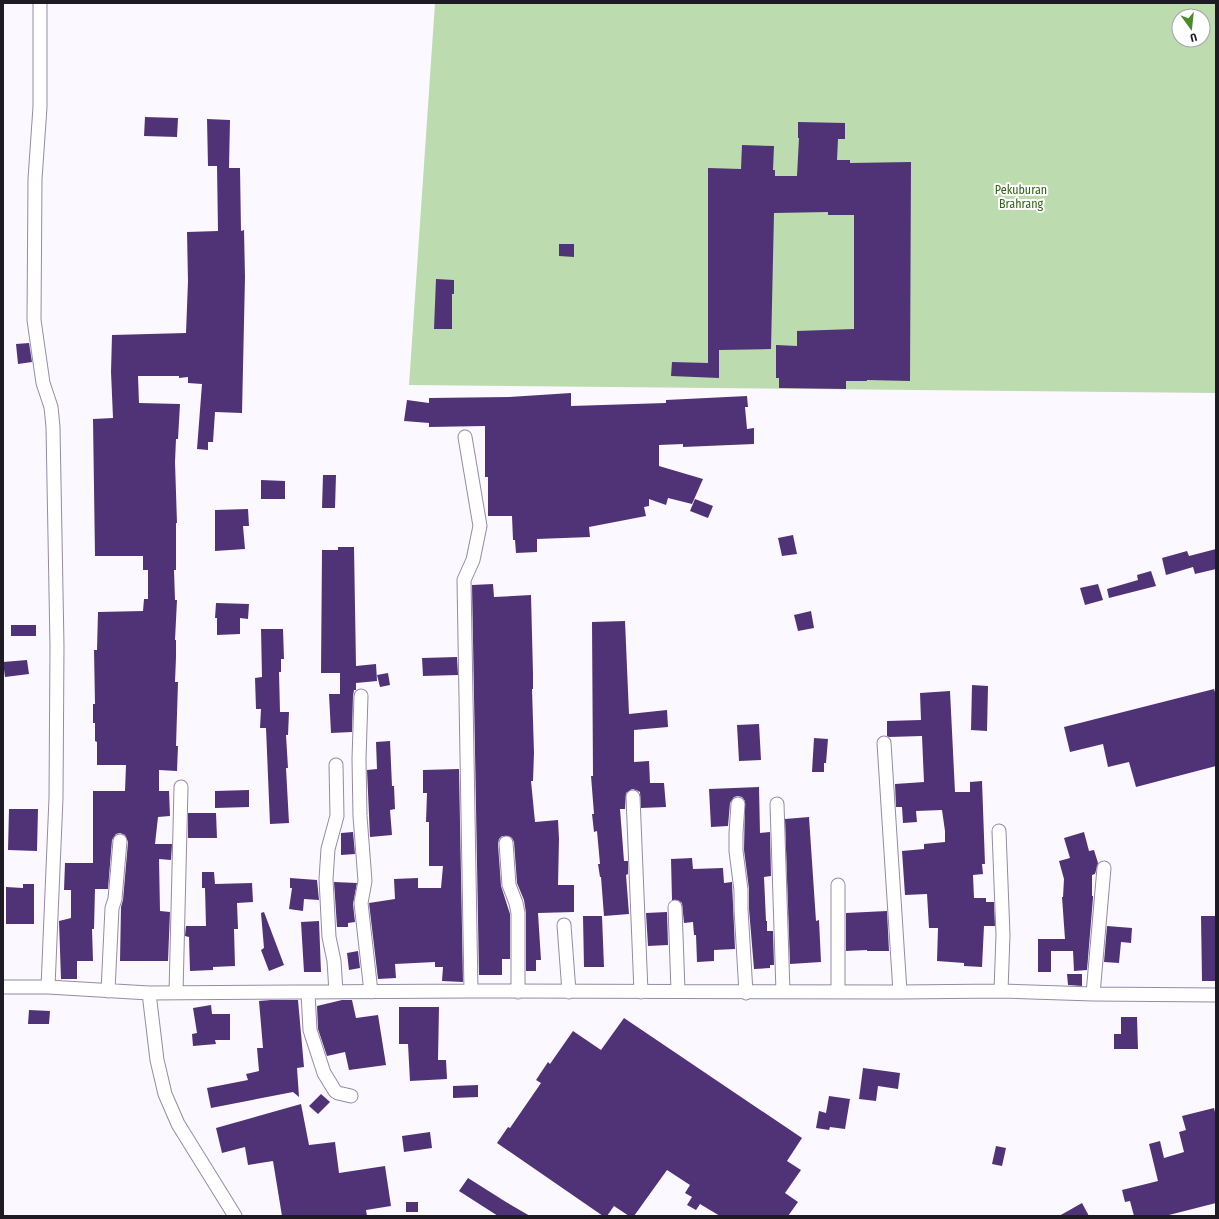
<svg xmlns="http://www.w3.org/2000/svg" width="1219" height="1219" viewBox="0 0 1219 1219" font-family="'Fira Sans Condensed',sans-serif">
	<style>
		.green { fill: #bcdbaf; fill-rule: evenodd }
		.building { fill: #503376 }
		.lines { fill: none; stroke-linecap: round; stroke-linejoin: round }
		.street-casing { stroke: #948ba5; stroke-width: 15 }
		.street { stroke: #fff; stroke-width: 13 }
		.labels { text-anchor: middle; stroke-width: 4; stroke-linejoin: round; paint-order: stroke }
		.park-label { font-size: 12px; fill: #336017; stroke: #fff }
	</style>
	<rect width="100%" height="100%" fill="#fbf9ff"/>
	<!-- green -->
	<path class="green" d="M435,3H1216V393L409,385ZM1179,16H1203V40H1179Z"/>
	<!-- building -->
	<path class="building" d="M145,117L178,118L177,137L144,136Z
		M207,119L230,120L229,168H240L241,231L244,230L245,277L242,413L215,412L213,442H208V450L197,449L202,384L188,383V377L179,378V376H138L139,403L180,404L178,439H176L175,462L177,523H176V570H174L175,600H177L175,640H176V657L175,682H178L176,746H178L177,771L159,770V791H169L170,816L158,817L155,844H172L171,860L159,859L160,911L170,912L168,961H120L121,907L123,900L128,842L125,835L120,833L116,834L112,840L108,889H95L94,929H92L93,961H77V979H61L59,921L71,918V890H64L65,863H93V791H125L126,765H97V742L95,741V723H93V704H95L94,650H97L98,612L143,611L144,599H148V570H143V556H95L93,419L113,418L111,372L112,335L186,333L188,281L187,232L218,231L217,166H208Z
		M798,122L845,123V139H838L837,160H850V163L911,162L910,381L867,380V381H846V389L779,388V378H776V345L797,346V331L854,329V215H828V212L774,213L771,349L719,350V378L671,376L672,362L708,363V168L741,169L742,145L774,146L773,170H775V176H797L799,138H798Z
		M559,244H574V257L559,256Z
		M436,279L454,280V294H452V329H434Z
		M29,343L32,362L18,364L16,344Z
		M571,393V406L666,403V400L747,396L748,407H745L747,429L754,428V444L683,447V444L659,445V466L703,479L692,504L668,498L666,505L649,499V506L644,507L646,516L589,527L590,537L537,539V552L516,553L515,540H513L512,516H488V477H485V426L429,427V423L404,421L407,400L429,403V398L509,397Z
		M323,475H336L335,508H322Z
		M261,480L285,481V499H261Z
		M695,499L713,506L708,518L690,511Z
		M248,509L249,526H243L245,549L215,551V510Z
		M793,535L797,554L782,556L778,538Z
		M338,547H354L356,666L376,664L377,681L356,683V690H354L353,696L352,732L331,733L329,694H340V673H321L322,550H338Z
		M1216,549V569L1195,574L1193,567L1166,575L1162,558L1187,551L1189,556Z
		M1151,571L1156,586L1109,598L1107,589L1138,580L1137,575Z
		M493,584L494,597L531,595L533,674V689H532L534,753L533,781H531L535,822L558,820L559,839L558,885H574V912L538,913L541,960H536V971H526V913L524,900L517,883L514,842L512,838L509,836H502L499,839L498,844L501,886L510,914V959H502V975H479L472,585Z
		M1098,584L1103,600L1085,605L1080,588Z
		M216,603L249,604L248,619L240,618V634L217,635V618H215Z
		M811,611L814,628L798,631L794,615Z
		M625,621L629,714L667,710L668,727L634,730V762L649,761L650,783H664L666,807L641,808L640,792L636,790L632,789L626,793L625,809H620L624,861H628V874L626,875L629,914L604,916L601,877H600L598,864H600L597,831L594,832L592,814H594L591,776H593L592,622Z
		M11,625H36V636H11Z
		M261,629H283L284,659H281V672H279L280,712H289L288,735H286L288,768H286L289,823L270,824L266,728H260L261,709H256L255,678L262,677Z
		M457,657L458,675L423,676L422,658Z
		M27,660L29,674L5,677L3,662Z
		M388,673L390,685L380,687L377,675Z
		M972,685L988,686L987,731L971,730Z
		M1214,689L1216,695V766L1136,787L1129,762L1108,767L1103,744L1070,752L1064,727Z
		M950,691L955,792H970V782L982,781L985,864H982L983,874L973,875L974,898H986V902H994L995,926H984L982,967L964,966V963L937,961L938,928H929L927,894L905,895L902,851L924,849V844L945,842V831L942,810L916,811L917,822L903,823L902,807H896L895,784L924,782L922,736L889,737L887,736V721L921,720L920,693Z
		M759,724L761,760L739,761L737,725Z
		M814,738L828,739L826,763H824V772H812Z
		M390,741L392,786H394L395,809L390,810L392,835L370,837L367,770L377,769L376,742Z
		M459,769L463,982L442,981L443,967H435V962L395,964L396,978L378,979L369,903L395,899L394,879L418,878V888H441L443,866H429V822H426L427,793H423V770Z
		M759,787L760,833L770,832L771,876L764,877L766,921H767V931H773L774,965H770V968L754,969L749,909V889L744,850L745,801L742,797L738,796L734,797L730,803L728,826L711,827L709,789Z
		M249,790V807L215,808V791Z
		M9,809H38L37,851L8,850Z
		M188,813H216L217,838H188Z
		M809,817L816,921L819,920L821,962L790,964L785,819Z
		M353,832L355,854L341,855V833Z
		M1084,832L1089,851L1094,850L1098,863L1095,874L1092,875V896H1093V898L1087,970L1074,971L1073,951H1051V972H1038V939H1065L1062,897H1063L1064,879L1059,861L1070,858L1064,838Z
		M692,858L693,869L723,868L724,883L732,882L735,949L714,950V961L697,962L696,935H694L693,922L684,923L682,903L678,900H672L671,859Z
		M202,872H214L215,884L252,883L253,902L237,903L238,929H234L235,966L213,967V970L190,971L189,937L185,936L186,926H206L205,888H202Z
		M290,878L317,880L319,900L304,899L303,911L289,909L292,888H290Z
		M334,882L357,883L353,904L355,922L348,923V927H337Z
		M23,884H34V924H6V887L23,888Z
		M887,911L889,951H867V950L846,951V913Z
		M264,912L284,965L269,971L261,950L264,948L261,913Z
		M667,912L668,945L648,946L646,913Z
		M583,916H602L604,967H584Z
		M1201,916H1216V981H1202Z
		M319,921L321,972H304L301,922Z
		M1107,926L1132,928L1131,943L1121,942L1119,963L1104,962Z
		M358,951L360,968L349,970L347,953Z
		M1067,974H1082V986L1068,985Z
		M271,1000H298L304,1067L297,1068L299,1097L293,1092L211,1108L207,1088L248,1080L246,1074L259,1071L257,1048H263L259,1001Z
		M342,1000H352L356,1018L378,1015L386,1065L349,1070L345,1052L327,1056L318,1029L317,1006Z
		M211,1005L212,1014H230V1040H215L216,1044L193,1046L192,1034L197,1033L193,1008Z
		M399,1007H439L438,1060H446L447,1079L410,1081L408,1044H399Z
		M29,1010L50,1011L49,1024H28Z
		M1121,1017H1137L1138,1049H1114V1034H1121Z
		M624,1018L802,1138L787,1161L801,1170L785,1193L798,1202L788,1216H720L700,1204L696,1210L687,1205L692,1197L685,1193L690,1185L667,1170L634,1216H629L614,1206L607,1216H603L497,1143L508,1127L510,1128L541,1083L536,1080L548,1062L550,1064L573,1031L601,1050Z
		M863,1068L900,1073L898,1089L878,1086L876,1101L859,1099Z
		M478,1085V1097L453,1098V1086Z
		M321,1094L330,1102L318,1114L309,1106Z
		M829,1096L850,1099L845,1129L830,1127L829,1130L816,1128L819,1111L826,1113Z
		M301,1104L309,1145L335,1142L339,1173L385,1166L391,1206L366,1210L367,1216H282L273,1161L248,1165L245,1147L222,1153L216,1128Z
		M1214,1108L1216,1116V1203L1165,1216H1134L1130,1201L1125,1202L1122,1190L1158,1181L1149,1144L1160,1141L1164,1158L1184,1152L1179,1132L1186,1130L1182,1116Z
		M430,1132L432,1148L404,1152L402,1136Z
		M996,1146L1006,1148L1002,1166L992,1164Z
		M468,1178L506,1202L530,1216H498L459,1191Z
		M406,1202H418V1212H406Z
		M1082,1203L1089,1216H1059Z"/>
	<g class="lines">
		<defs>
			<path id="street" d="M40,3V107L35,179L34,320L43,383L51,407L53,427L57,646L56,798L48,987
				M465,437L480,526L473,560L464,580L471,991
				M361,696L359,759L360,816L365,881L361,903L371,992
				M884,743L900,992
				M633,797L641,992
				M738,804L736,833V851L741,890V909L746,993
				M777,804L783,992
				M999,831L1003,935L1001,991
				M506,843L509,885L516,903L518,913V992
				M838,885V992
				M675,907L678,991
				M564,925L569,992
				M3,987H48L149,993L471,991L900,992L1001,991L1093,994L1216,995
				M108,991L112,908L115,899L120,841
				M336,992L334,961L329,937L326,879L328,849L337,816L336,765
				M149,993L157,1060L165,1094L178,1124L235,1216
				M176,993L181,787
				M308,993L310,1030L324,1073L335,1091L338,1093L351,1096
				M1093,994L1104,868"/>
		</defs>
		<!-- street casing -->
		<use href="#street" class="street-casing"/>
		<!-- street -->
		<use href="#street" class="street"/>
	</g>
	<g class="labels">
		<!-- park labels -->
		<g class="park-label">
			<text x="1021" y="194">Pekuburan<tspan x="1021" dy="14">Brahrang</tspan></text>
		</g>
	</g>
	<!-- border -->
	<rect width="1219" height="1219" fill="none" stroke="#1f1b25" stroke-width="8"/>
	<!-- north arrow -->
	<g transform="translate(1191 28) rotate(165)"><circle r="19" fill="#ffffff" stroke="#a5a4a8"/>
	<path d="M0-3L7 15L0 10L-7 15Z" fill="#4d8a29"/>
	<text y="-6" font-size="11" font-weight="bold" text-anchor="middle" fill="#1f1b25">U</text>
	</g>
</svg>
